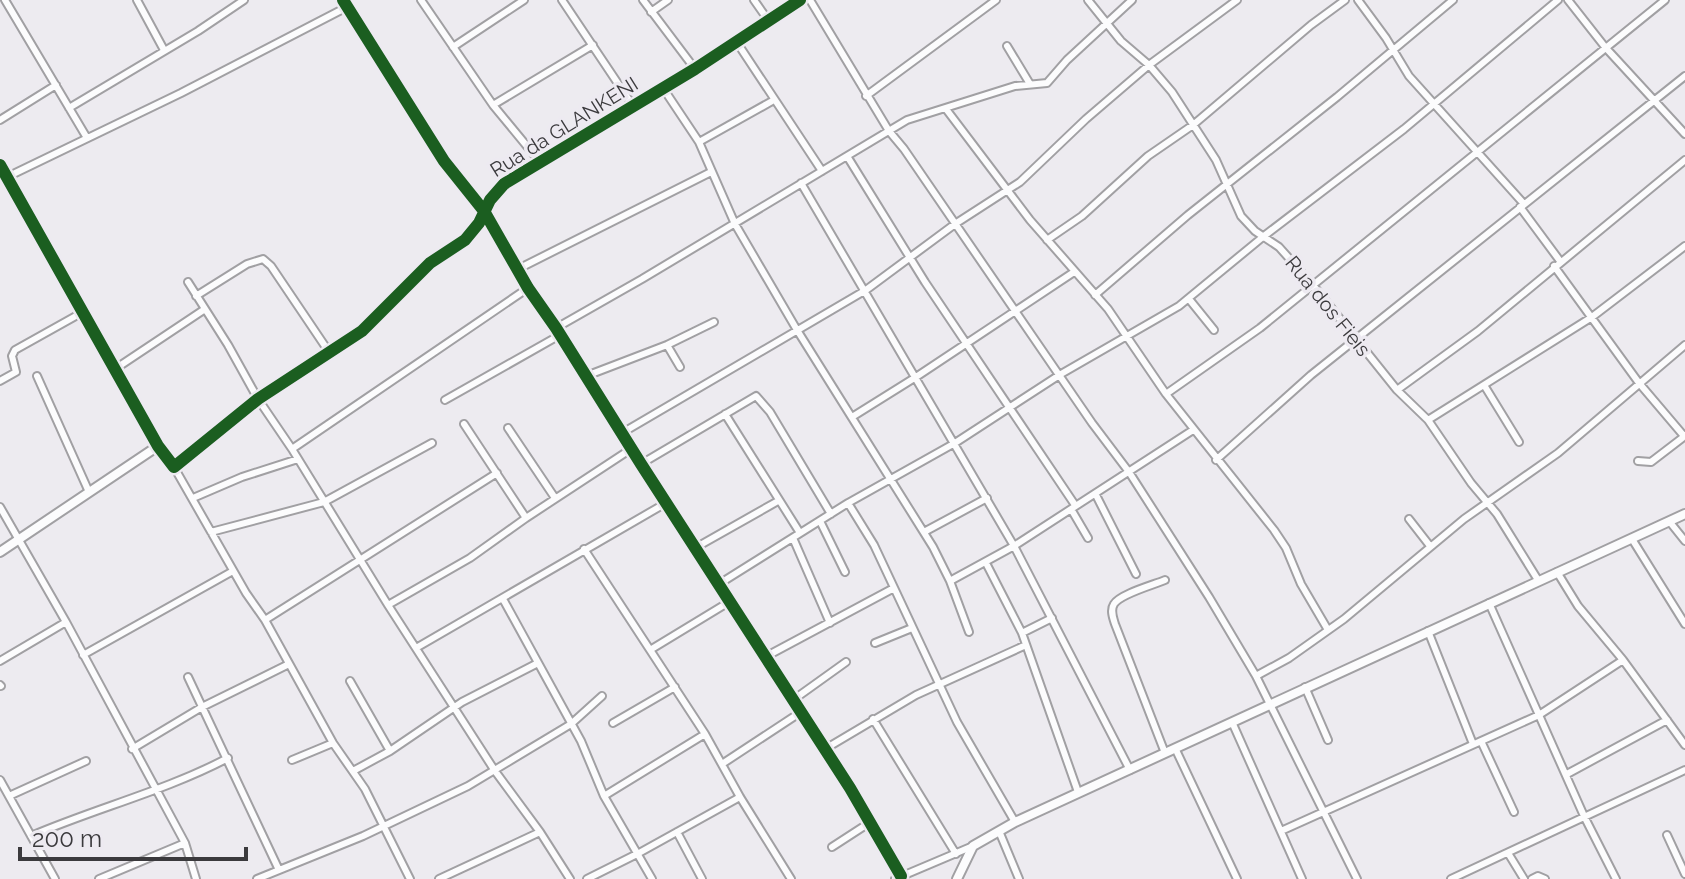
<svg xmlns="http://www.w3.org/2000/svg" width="1685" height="879" viewBox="0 0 1685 879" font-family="Raleway,sans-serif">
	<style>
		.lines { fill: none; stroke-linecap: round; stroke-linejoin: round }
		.street-casing { stroke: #a1a0a3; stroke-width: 10 }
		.secondary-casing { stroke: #a1a0a3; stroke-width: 12 }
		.street { stroke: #fcfcfd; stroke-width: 6 }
		.secondary { stroke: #fcfcfd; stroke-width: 8 }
		.cycleway-casing { stroke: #edeaf1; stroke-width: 17 }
		.cycleway { stroke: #1b5e20; stroke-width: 12 }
		.labels { text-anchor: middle; stroke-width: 7; stroke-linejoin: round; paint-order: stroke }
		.street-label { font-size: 20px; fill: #3b3a3d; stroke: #edeaf1 }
	</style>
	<rect width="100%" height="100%" fill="#edebf0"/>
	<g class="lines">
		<defs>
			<path id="street" d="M5,0L87,138
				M137,0L164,50
				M343,0L444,161L484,211L528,288L556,328L641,464L850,788L901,876
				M421,0L493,105L540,162
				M562,0L633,106
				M643,0L695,69
				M754,0L768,20
				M810,0L889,131L904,149L1092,423L1129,472L1209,597L1256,676L1357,879
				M1088,0L1121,41L1149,65L1172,92L1216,160L1241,216L1255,231L1279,247L1312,284L1397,390L1428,420L1471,483L1497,514L1538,580
				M1358,0L1386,38L1409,76L1524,204
				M1568,0L1605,47L1685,134
				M651,12L668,0
				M736,41L822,171
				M1007,46L1030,84
				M453,47L524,0
				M663,88L699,142L735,224L797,330L933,547L950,581L969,632
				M866,96L996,0
				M493,105L593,45
				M69,108L198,31L244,0
				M946,109L1030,220L1108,309L1166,394L1274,530L1286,548L1301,584L1328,630
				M0,120L56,85
				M699,142L774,100
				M847,156L925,282L1075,505
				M0,165L158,446
				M7,177L181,93L347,7
				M801,183L1014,546L1130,770
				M1520,207L1560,261
				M1047,240L1082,216L1148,156L1193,125L1311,25L1345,0
				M1554,266L1639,383L1684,436
				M516,270L711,172
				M188,282L228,345L258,399L292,449L388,605L495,771L540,832L570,879
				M1095,295L1188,215L1337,97L1453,0
				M196,296L247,264L263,259L271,266L329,352
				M1189,299L1214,330
				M556,328L642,279L907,120L1015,86L1047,83L1067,60L1132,0
				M667,345L680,367
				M115,369L205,309
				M37,376L89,492
				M586,376L667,345L714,322
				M0,381L16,372L12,356L15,350L83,312
				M1484,385L1519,442
				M1397,390L1478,331L1685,160
				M1166,394L1260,328L1665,0
				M445,400L560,335
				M725,414L800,533
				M852,417L916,377L1074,272
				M1428,420L1592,317L1685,246
				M464,424L526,518
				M508,428L555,498
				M622,433L866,290L955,224L1020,182L1086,119L1149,65L1237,0
				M292,449L528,288
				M1216,460L1311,375L1685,76
				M1638,461L1651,462L1685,436
				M641,464L756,396L770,412L831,514
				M174,467L246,593L265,620L333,743L365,789L410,879
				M1096,495L1136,574
				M193,498L242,477L298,459
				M848,503L874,545L957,722L1015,822
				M0,507L66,622L185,843L196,879
				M1071,509L1088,538
				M1409,519L1430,546
				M820,521L845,572
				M1669,521L1685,541
				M211,532L324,502L432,443
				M924,532L987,498
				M793,538L830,623
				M1632,539L1685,624
				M695,548L778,501
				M584,549L705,734L740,797L791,879
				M986,563L1022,633L1078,792
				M1557,572L1578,606L1623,660L1685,745
				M1165,580C1153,585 1120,594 1114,604C1110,610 1113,618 1115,624L1165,753
				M950,581L1014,546L1193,430
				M719,584L848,503L955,443L1061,374L1179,306L1264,236L1404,129L1558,0
				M503,599L581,741L604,796L652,879
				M1489,603L1584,816L1616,879
				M388,605L470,558L526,518L631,449
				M265,620L497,473
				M1428,631L1473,744
				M1022,633L1052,618
				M875,643L912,628
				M416,648L666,503
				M650,650L729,602
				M83,655L233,571
				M765,657L894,588
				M0,661L66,622
				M1256,676L1289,658L1344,619L1464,519L1558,453L1685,345
				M188,677L279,870
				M350,681L390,751
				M0,685L1,686
				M1305,687L1328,740
				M793,700L846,662
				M873,719L956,854
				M1232,722L1302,879
				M613,723L675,687
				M1481,741L1514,812
				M1175,748L1237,879
				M132,749L202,707L289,664
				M825,749L916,695L1026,645
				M292,760L333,743
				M722,764L801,712
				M353,771L390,751L462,702L538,663
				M1567,774L1667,720
				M0,780L55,879
				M9,796L86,761
				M604,796L705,734
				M999,831L1019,879
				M1281,831L1539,715L1623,660
				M677,832L702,879
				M1667,835L1685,874
				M31,836C96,808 165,791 228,758
				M832,847L869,823
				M1508,853L1524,879
				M99,879L185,843
				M257,879L363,836L468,786L571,724L602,696
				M439,879L540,832
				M587,879L639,853L740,797
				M895,879L973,846
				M1451,879L1685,770
				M1532,879L1538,876L1545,879"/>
			<path id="secondary" d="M0,552L158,446L174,467L258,399L362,331L430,263L465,240L479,223L490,200L504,184L695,69L800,0
				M957,879L973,846L1015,822L1685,514"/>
		</defs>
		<!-- street casing -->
		<use href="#street" class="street-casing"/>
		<!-- secondary casing -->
		<use href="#secondary" class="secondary-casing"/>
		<!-- street -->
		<use href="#street" class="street"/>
		<!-- secondary -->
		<use href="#secondary" class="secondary"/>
		<defs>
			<path id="cycleway" d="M343,0L444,161L484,211L528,288L556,328L641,464L850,788L901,876
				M0,165L158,446L174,467L258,399L362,331L430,263L465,240L479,223L490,200L504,184L695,69L800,0"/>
		</defs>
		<!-- cycleway casing -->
		<use href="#cycleway" class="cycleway-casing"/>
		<!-- cycleway -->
		<use href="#cycleway" class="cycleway"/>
	</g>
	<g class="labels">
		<!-- street labels -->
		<g class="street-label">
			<text transform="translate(564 127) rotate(-32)" y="7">Rua da GLANKENI</text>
			<text transform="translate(1328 306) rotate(51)" y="7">Rua dos Fieis</text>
		</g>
	</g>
	<!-- scale -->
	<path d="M20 847v12h226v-12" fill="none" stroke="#3b3a3d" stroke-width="4"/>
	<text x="32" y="847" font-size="24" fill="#3b3a3d" stroke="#edeaf1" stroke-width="6" paint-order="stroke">200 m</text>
</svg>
